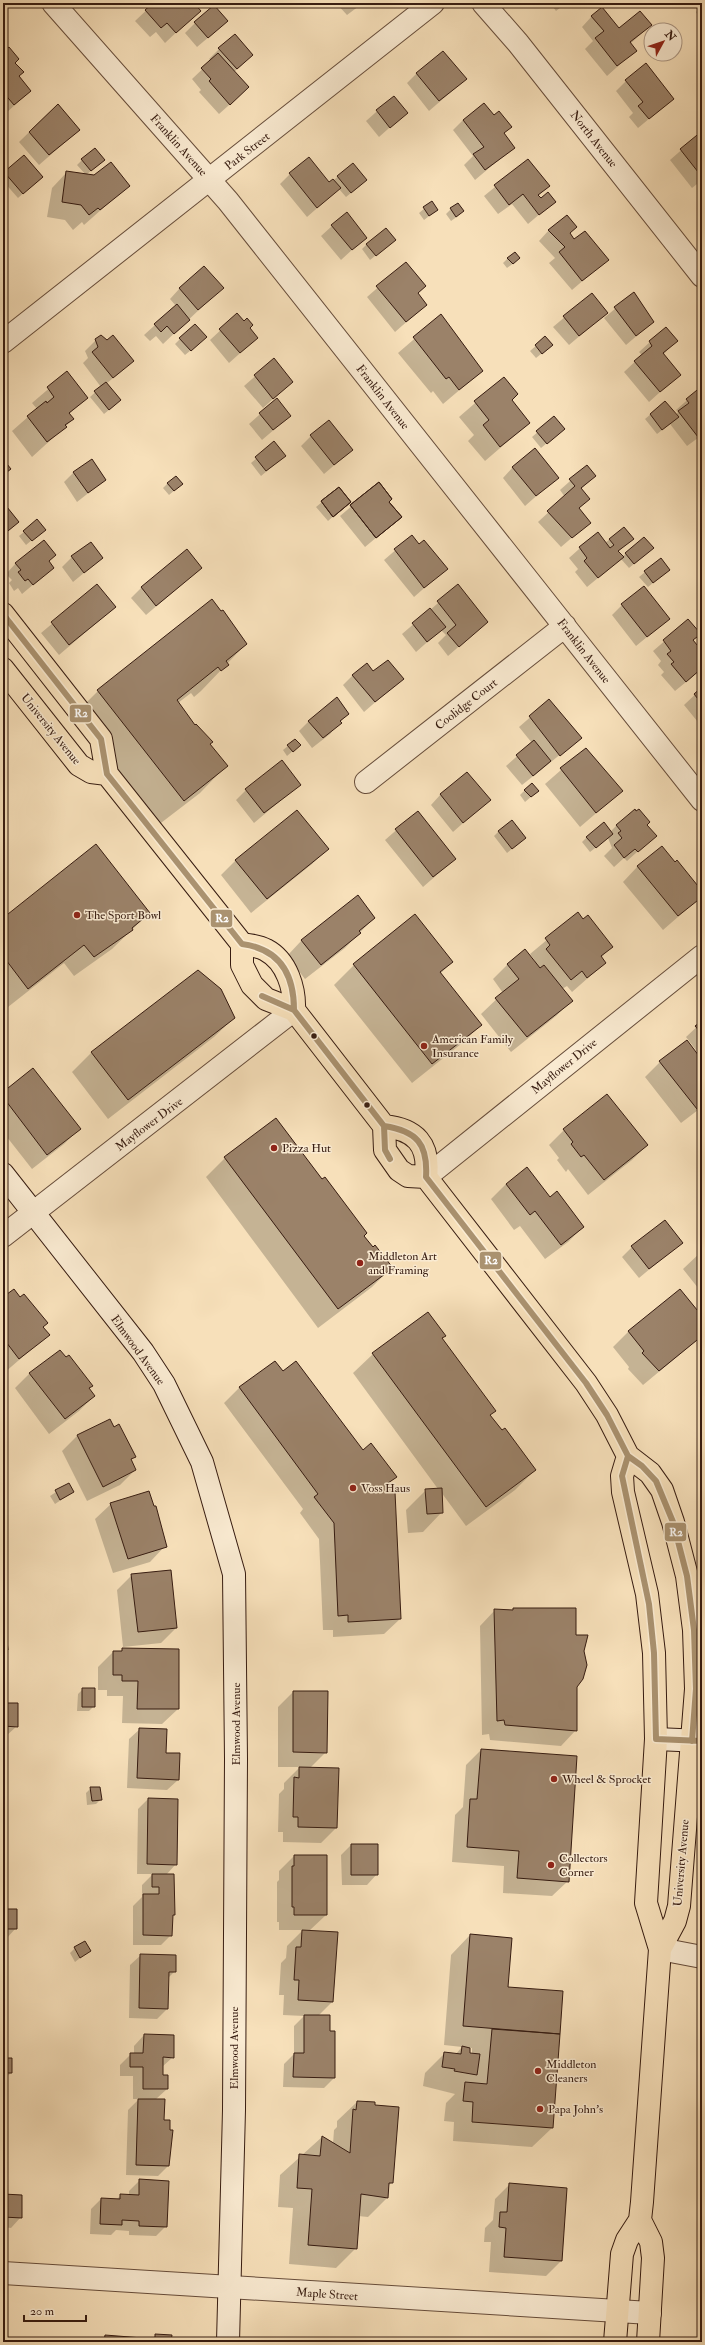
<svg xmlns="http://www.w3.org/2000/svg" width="705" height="2345" viewBox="0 0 705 2345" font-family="'IM FELL Double Pica',serif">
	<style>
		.shadow { fill: #0003; fill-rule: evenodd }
		.building { fill: #9b8269; stroke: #371c11 }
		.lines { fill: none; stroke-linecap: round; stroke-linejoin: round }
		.street-casing { stroke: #674d3b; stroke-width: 24 }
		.secondary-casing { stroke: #371c11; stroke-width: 24 }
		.primary-casing { stroke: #371c11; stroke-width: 24 }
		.street { stroke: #faebd2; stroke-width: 22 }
		.secondary { stroke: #faebd2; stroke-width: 22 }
		.primary { stroke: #f7e0ba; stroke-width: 22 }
		.bus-1-casing { stroke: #faebd2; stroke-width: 9 }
		.bus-1 { stroke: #aa9270; stroke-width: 6 }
		.poi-dot { fill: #8f2418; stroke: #faebd2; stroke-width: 1.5 }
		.bus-dot { fill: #371c11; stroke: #faebd2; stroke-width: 1.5 }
		.labels { text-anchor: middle; stroke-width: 3; stroke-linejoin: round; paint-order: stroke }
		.street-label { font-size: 12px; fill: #371c11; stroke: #faebd2 }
		.poi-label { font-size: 12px; fill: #371c11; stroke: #faebd2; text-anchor: start }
		.line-badge { stroke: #faebd2; stroke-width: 1.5 }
		.badge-label { font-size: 11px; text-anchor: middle; font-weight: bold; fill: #fff }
	</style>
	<rect width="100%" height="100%" fill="#f7e0ba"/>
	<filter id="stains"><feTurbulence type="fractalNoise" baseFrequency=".005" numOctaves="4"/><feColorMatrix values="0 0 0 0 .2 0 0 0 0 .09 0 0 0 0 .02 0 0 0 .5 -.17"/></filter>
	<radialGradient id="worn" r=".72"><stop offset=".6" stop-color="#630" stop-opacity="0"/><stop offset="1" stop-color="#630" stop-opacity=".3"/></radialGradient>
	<!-- shadow -->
	<path class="shadow" d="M154,3H182L185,6L193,3L199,11L165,43L156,32L150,37L135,21Z
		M336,3H363L347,15Z
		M550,3H566L556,11Z
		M702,6V18L700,19L696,12Z
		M592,16L618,29L651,25L630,44L635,51L607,76L585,49L593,41L582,27Z
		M195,23L216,31L197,47L185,33Z
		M219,49L242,65L234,72L237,98L219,114L199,92L201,90L192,79L211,61L209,59Z
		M3,50L14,63L18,77L30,91L4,115Z
		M417,73L466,79L429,111L407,83Z
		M626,81L673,99L638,128L629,117L633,113L616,91Z
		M393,97L406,113L379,137L366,121Z
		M57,105L79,130L39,165L19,142Z
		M494,117L510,127L503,134L513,148L475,180L464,165L473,156L453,130L463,120Z
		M702,132V180L692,188L670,160Z
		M24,157L36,182L18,198L3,181V175Z
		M82,160H104L86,175L129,185L84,225L82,222L73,230L65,220L47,217L52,188L67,172L86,175L77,165Z
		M528,160L548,186L538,196L541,199L554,202L528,224L512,204L498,214L484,196Z
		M353,164L361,185L346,197L339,189L307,217L280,184L290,174L329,184Z
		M431,203L437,210L424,220L419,213Z
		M451,209L458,216L451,221L446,214Z
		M332,226L366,237L341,260L321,236Z
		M576,227L569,234L574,241L607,260L572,290L549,263L555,258L539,241L549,230Z
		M367,244H390L370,260L362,249Z
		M508,258L514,263L507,268L503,263Z
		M406,263L425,286L417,294L426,305L395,332L367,297Z
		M180,288H222L163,344L156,336L150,341L144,335L176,306L170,299Z
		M634,293L653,322L626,345L604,318Z
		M592,294L607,313L569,345L553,327Z
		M237,315L257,338L229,363L210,340Z
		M441,316L482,371L443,404L433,391L431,393L398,353Z
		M545,338L546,350L536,358L530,351Z
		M180,339L201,342L185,355L175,344Z
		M96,340L133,361L106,384L115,405L104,414L90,397L101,387L83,363L88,358L85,351Z
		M676,341L663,355L679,375L649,402L624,372L642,355L639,352L650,342Z
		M274,360L292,382L263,408L244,386Z
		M67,373L87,398L69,414L73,419L65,427L32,457L12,431L37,409L32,403Z
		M504,378L511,400L529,423L485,461L468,441L474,435L459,417Z
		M702,387V435L687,446L670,424L657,434L645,419L665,402L676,415L678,412L676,410Z
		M276,400L290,416L262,440L249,424Z
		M554,418L564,429L541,448L532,437Z
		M311,436L352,450L324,474L301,446Z
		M274,443L279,461L261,476L251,463Z
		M587,466L595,476L581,489L589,499L578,509L589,523L561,547L538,522L565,497L560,490Z
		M513,467L558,477L525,506L503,478Z
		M74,472L105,480L77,502L64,482Z
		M168,483L182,484L169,495L163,488Z
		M378,484L388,502L401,517L365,547L340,516Z
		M339,488L350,502L328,521L316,507Z
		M3,503L18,522L3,536Z
		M624,528L632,539L618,552L622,557L644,538L647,553L629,568L621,559L587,587L575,572L578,569L569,558L597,533L605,543Z
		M24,532L39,534L26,545L19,536Z
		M412,536L419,546L446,569L414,597L384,560Z
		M72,557L102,558L73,582L62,567Z
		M661,559L664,574L648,587L639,577Z
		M48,562L53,568L22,594L18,588L14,591L9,583L12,580L6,574L16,563Z
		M201,568L146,615L131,598L142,587Z
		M97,586L115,607L59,655L41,633Z
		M458,586L487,622L448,656L438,643L446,635L441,630L416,652L402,634Z
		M212,600L246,644L201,691L194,697L191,693L178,703L226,766L200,793L157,826L71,718L98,691Z
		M622,605L669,619L636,646L612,615Z
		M688,621L699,634L692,641L702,653V669L675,691L661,675L664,672L658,665L661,661L653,651Z
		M353,675L402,679L364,712L343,685Z
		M702,688V727L684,705Z
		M549,701L581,738L522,785L506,766L532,743L519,727Z
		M348,713L330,734L312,748L299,731L309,721Z
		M288,746L294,750L287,756L283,750Z
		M585,749L622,791L580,827L545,784Z
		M299,785L254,823L236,800L246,790Z
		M525,790L532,796L525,802L520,795Z
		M441,794L489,800L453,832L431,805Z
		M417,812L455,859L423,887L385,840Z
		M617,825H646L655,836L627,861L624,858L614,867L604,856L612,848L608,838L590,852L582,842L587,837L610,832Z
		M499,831L525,838L507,853L494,836Z
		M327,849L312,864L251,913L221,875L236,860Z
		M638,866L702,892V896L663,930L623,882Z
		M149,913L112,949L74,976L64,963L8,1007L3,1000V919Z
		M578,914L611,947L601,958L605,963L572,992L567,986L562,989L571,1001L556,1016L511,1052L481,1014L503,993L493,979L508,964L534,962L535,961L530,954Z
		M415,916L452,962L440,974L481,1025L461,1044L412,1083L334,985L354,965Z
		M374,918L345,948L305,979L287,956L302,940Z
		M198,971L234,1018L214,1037L108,1119L72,1072L91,1053Z
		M702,1022V1052L699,1054L686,1037Z
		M702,1061V1107L681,1123L645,1077L660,1062Z
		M3,1093L79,1129L64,1144L32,1169L3,1132Z
		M564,1130L647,1145L632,1160L588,1195L568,1169L566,1172L557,1160L559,1158L549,1145Z
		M225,1158L363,1236L391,1268L372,1287L318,1328L206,1177Z
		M506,1184L550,1198L583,1227L568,1242L545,1259L520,1226L514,1230L491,1199Z
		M681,1243L639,1278L622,1257L632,1247Z
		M702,1251V1293L683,1269Z
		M680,1290L702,1318V1336L643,1385L628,1369L629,1367L613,1347L628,1332Z
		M3,1299L42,1327L48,1335L4,1373Z
		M444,1336L441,1339L490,1415L535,1470L515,1490L466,1526L441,1492L442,1512L423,1532L408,1533L406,1510L426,1490L438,1489L353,1373L373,1354Z
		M275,1362L282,1372L363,1451L395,1477L388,1484L400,1619L384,1634L333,1637V1630H323L319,1539L300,1513L303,1509L224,1403L239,1388Z
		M30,1373L91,1386L89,1389L94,1396L79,1411L49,1434L15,1388Z
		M110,1420L134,1457L130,1461L135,1470L120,1485L87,1501L62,1451L77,1436Z
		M68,1484L73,1492L55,1504L50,1496Z
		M111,1504L165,1546L150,1562L113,1573L95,1519Z
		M132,1575L176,1628L161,1643L123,1647L117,1590Z
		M495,1610L575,1636L576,1730L561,1746L490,1740L489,1734L482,1735L480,1626Z
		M123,1649L178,1709L162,1724L122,1723L123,1696H107V1690H98V1667L113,1652H120Z
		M83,1689L94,1706L89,1711H77L78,1694Z
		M293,1692L326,1752L310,1768L336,1828L321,1843L283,1842V1832H278L279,1794L284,1789V1783L300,1767H278V1707Z
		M3,1704L17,1726L6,1736H3Z
		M140,1729L165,1754L178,1780L167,1790L127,1788L129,1739Z
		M481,1750L568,1881L552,1896L503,1893L504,1866L452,1862L455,1815L463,1807L466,1765Z
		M91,1788L101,1799L96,1804L87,1805L86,1793Z
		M148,1799L177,1800L176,1864L166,1875L174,1915L172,1917L171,1935L161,1945H133V1906L142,1897V1885L153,1874H137L138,1809Z
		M351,1845L377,1874L367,1885H342L341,1855Z
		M294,1856L326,1915L309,1931L332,2002L318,2016L329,2032L334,2078L324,2088L283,2087L284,2064L294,2054V2026L304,2016L283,2015L284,1995H279L281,1963L286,1958L287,1946L303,1930H279V1922H277V1882L279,1880V1871Z
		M3,1910L16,1928L6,1939H3Z
		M470,1935L507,1988L562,1992L552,2128L532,2147L453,2141L454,2122L444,2121L446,2103L455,2094L423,2086L425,2073L445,2053L455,2055L462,2047L444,2045L451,1955ZM469,2048H472V2054H468Z
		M75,1948L89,1951L75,1962L70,1953Z
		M141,1955L175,1971L168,1978L167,2009L157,2019L129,2018L130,1965Z
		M144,2035L173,2057L162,2067V2076L167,2089L155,2100L163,2121L169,2131H172L168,2166L158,2176L126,2175L128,2110L139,2099H133V2076H120V2065L131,2054H134V2046Z
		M3,2059L11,2073L3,2080Z
		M357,2102L392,2182L388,2186L387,2198L368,2217L358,2216L356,2248L336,2268L289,2264L293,2208L278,2207L280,2175L322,2137L333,2144L334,2130L337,2127V2121Z
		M140,2180L166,2226L156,2236L129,2235V2231L116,2230L111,2235L90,2234L91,2209L101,2199H117L121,2195L129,2196V2191Z
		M510,2184L566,2188L561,2261L546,2276L489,2272L491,2242H484L485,2228L493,2220L495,2199Z
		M3,2195L21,2217L11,2228L3,2227Z
		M156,2335L170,2342H100L105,2336L150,2340Z"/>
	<!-- building -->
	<path class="building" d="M153,3H184L185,5L194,3L201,11L176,33L167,23L161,28L145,10Z
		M214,5L228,21L208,38L194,22Z
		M602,7L619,28L640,11L652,25L630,42L637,51L617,66L595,38L604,31L591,16Z
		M235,34L253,55L237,69L218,48Z
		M9,47L19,59L15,63L24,72L19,76L31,91L14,105L3,92V48L5,50Z
		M443,51L467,79L439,101L416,73Z
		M218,53L249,87L230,105L209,81L211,79L201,68Z
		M646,63L674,99L649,119L638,106L643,102L625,80Z
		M394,96L408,113L390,128L376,110Z
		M484,103L494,115L499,111L512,127L504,133L515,148L485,170L473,154L484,147L463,120Z
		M58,104L80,130L49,155L29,132Z
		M702,131V177L680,149Z
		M95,148L105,160L91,171L81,159Z
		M24,155L43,177L23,194L4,172Z
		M309,157L329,182L333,179L341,188L317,208L289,173Z
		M528,159L550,186L538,195L541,198L548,192L556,202L539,215L523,194L509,205L494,185Z
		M111,162L130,186L100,210L98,208L89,215L81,205L62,202L66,171L94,175Z
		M353,163L367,180L351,193L337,176Z
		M432,201L438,210L429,216L423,207Z
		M458,203L464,211L456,217L450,208Z
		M347,212L367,238L352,250L331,225Z
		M567,215L577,227L570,233L574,239L585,231L609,260L582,281L559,252L565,247L548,230Z
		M386,228L396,240L376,256L366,244Z
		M515,252L520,258L513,264L507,258Z
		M406,262L426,286L418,293L427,305L406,322L376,286Z
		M204,266L224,288L198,310L179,288Z
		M634,292L654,322L636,336L614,307Z
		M592,293L608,313L579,336L563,316Z
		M177,304L190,320L174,334L167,326L161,332L154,324Z
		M237,313L244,321L247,318L253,325L250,328L258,338L240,353L219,329Z
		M441,314L483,371L459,390L449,377L446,379L413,337Z
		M195,324L207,337L191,351L179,338Z
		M666,327L678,341L663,353L681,375L660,392L634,361L652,346L649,341Z
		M101,335L107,340L113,335L134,361L113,378L92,352L98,347L95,339Z
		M545,336L553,345L542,354L535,345Z
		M274,358L293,382L273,399L254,375Z
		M67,371L88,398L69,413L74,419L65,425L67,427L47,442L27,416L46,401L47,403L54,397L47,387Z
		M504,377L518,394L512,400L530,423L500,447L483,425L489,420L474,401Z
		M106,382L121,400L109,410L94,391Z
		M702,386V433L698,437L678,411L689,403L686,399Z
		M277,398L291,416L273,430L259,413Z
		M665,401L679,417L662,430L650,414Z
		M554,416L565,429L547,444L536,431Z
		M329,420L353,450L334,465L310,435Z
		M274,441L286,456L266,471L255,457Z
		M535,448L559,478L536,496L512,467Z
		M3,459L11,469L3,475Z
		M92,459L106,480L88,493L73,472Z
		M587,465L596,476L581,488L590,499L579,508L591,523L572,538L547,511L575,486L569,479Z
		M176,476L183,484L174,491L167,483Z
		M379,482L392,499L389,502L402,517L376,538L350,505Z
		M379,482L392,499L389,502L402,517L376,538L350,505Z
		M339,487L351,502L333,517L321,501Z
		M339,487L351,502L333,517L321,501Z
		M3,502L19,522L3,535Z
		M37,519L46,530L32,541L23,531Z
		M624,527L634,539L618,551L624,557L598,578L584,561L587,558L579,547L598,532L610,548L614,545L609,539Z
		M412,535L419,544L424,540L448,569L424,588L394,549Z
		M644,537L654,548L634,564L625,553Z
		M44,540L56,555L49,561L54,568L33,585L28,579L25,581L18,572L21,570L15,563Z
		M91,542L103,558L84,573L71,556Z
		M187,549L202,568L156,606L141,587Z
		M661,558L670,570L653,583L644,571Z
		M97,584L116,607L69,645L51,622Z
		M458,584L488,622L459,647L447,633L456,625L437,601Z
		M644,586L670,619L647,637L621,604Z
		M212,599L221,611L223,610L247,644L226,661L229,665L221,671L218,667L177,700L195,725L196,724L213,742L210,744L228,766L184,801L97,690Z
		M430,608L446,627L427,642L412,623Z
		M688,619L701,634L693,640L702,651V668L686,682L671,664L674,662L667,654L671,651L663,640Z
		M388,660L404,679L375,702L352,675L367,663L373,671Z
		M702,687V704L694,694Z
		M337,697L349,714L340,721L342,723L323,738L308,721Z
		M549,699L582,738L560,756L529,716Z
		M295,739L301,745L293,752L287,745Z
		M534,740L551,761L533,776L516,755Z
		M586,748L623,791L596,813L560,768Z
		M282,760L301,785L264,813L245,789Z
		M467,772L491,800L463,823L440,794Z
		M532,783L539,791L531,797L524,790Z
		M635,809L636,811L639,809L650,822L647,825L657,836L638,852L635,849L624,858L614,845L622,838L618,833L621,831L616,825Z
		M297,810L329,849L267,899L235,860Z
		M418,811L456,859L433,877L395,829Z
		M512,820L526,838L512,849L498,831Z
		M604,822L613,834L596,848L586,837Z
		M96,844L150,913L132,928L133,930L94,957L84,945L28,989L3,956V918Z
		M662,846L675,862L677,860L702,891V897L678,916L637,866Z
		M358,895L375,918L359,931L361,933L321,965L301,940Z
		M578,912L583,919L588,915L613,947L601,956L606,963L587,978L582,971L571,980L546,949L550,945L545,938Z
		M415,914L453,962L440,972L482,1025L432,1064L353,964Z
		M525,949L540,968L544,965L573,1001L527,1037L495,998L519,979L507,964Z
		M198,970L221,989L235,1018L128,1100L91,1052Z
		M702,1021V1034L695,1026Z
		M687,1040L702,1060V1105L697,1109L659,1061Z
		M33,1068L81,1129L47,1155L3,1097V1092Z
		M607,1094L648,1145L604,1180L584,1155L581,1157L571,1144L573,1142L563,1129Z
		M276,1118L322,1179L325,1177L367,1233L364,1236L373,1247L375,1245L393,1268L338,1309L224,1157Z
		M527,1167L550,1197L557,1191L584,1227L561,1245L535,1211L530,1215L506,1184Z
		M665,1220L683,1243L649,1269L631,1246Z
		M702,1249V1259L698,1253Z
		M14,1289L20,1297L24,1294L48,1323L43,1327L50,1335L19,1359L3,1338V1297Z
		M680,1289L702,1316V1336L659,1371L642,1353L644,1351L628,1331Z
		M428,1312L446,1336L442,1338L496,1411L490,1415L502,1430L505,1428L536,1470L486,1507L372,1353Z
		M60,1350L66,1357L69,1355L93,1386L89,1388L95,1396L65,1419L29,1373Z
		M275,1361L283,1371L296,1361L363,1450L371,1443L397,1477L388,1483L395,1492L401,1619L348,1622V1615L338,1616L334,1523L314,1497L318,1494L239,1387Z
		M110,1419L114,1427L119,1424L136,1457L131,1459L136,1470L103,1487L77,1435Z
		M69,1483L74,1492L60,1500L55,1490Z
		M442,1488L443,1513L427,1514L425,1489Z
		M149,1491L154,1506H156L167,1547L128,1559L110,1503Z
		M171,1570L177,1628L138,1632L131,1574Z
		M3,1601L8,1650L3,1651Z
		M513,1608H576V1635H588L584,1651L587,1665L583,1679L577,1687V1731L505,1725L504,1720L497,1721L494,1609L513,1610Z
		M122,1648L179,1649V1709H137L138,1681H122V1675H113V1651H122Z
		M3,1664H5L4,1703H18V1727L3,1726Z
		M82,1688H95V1707H82Z
		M293,1691H328L327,1753L293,1752Z
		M139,1728L167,1729L166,1753H180L179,1780L137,1778Z
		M481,1749L577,1756L569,1882L517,1878L519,1851L467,1847L470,1799H477Z
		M299,1767L339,1768L337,1828L298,1827V1817H293L294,1777L299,1778Z
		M90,1787H100L102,1800L92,1801Z
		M148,1798L178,1799L177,1865L147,1864Z
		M351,1844H378V1875H351Z
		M294,1855H327V1915H294V1907H292V1866H294Z
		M152,1874H174L175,1915H173L172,1936L143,1935V1894H159V1887H152Z
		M3,1909H17V1929H3Z
		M302,1930L338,1932L333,2002L298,2000L299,1980H294L296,1947H301Z
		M470,1934L512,1938L508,1987L563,1991L560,2034L463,2026Z
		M85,1941L91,1951L80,1958L74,1947Z
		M140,1954L176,1955V1972H169L168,2009L139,2008Z
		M3,1965H5V1985H3Z
		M304,2015H330V2031H335V2078L293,2077L294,2053H304Z
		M492,2029L560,2034L553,2128L472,2122L473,2102L463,2101L465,2082L487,2084Z
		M144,2034L174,2035V2058L163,2057V2075H168V2089H143V2067H130V2053H143Z
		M462,2046L470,2048V2053L480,2054L477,2075L454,2071L455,2069L442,2067L444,2052L461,2054Z
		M3,2058H12V2073H3V2085Z
		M138,2099H165L164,2120H170V2130H173L169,2166L136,2165Z
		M357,2101L375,2102V2105L399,2107L393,2183H389L388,2198L361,2194L357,2249L308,2245L312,2189L297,2188L299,2154L320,2156L322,2136L350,2153L353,2109L356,2110Z
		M139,2179L169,2181L167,2227L139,2226V2221L122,2220V2225L100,2224L101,2198L120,2199V2194L139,2195Z
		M509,2183L567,2188L562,2261L504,2257L506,2228L499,2227L500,2212H507Z
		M3,2194L22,2195V2218L3,2217Z
		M155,2334L172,2335L171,2342H104L105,2335L155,2339Z"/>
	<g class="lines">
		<defs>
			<path id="street" d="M53,3L228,201L702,800
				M483,3L518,43L702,276
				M3,342L433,3
				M366,782L565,626
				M426,1177L702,956
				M3,1236L294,1010
				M660,1949L702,1957
				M3,2273L650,2313"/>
			<path id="secondary" d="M3,1174L143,1352L164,1384L202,1462L234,1574L236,1759L234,2110L228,2342
				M656,1739L702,1741"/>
			<path id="primary" d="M3,614L101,739L107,774L242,944C250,945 259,946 266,950C287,961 295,989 294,1010
				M3,669L79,765L91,772L107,774
				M242,944V965L252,985L266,999L294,1010L384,1126L385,1150L399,1170L408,1176L426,1177
				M384,1126C415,1129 430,1144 426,1177L586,1383L607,1415L628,1456L650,1473L662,1490L673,1522L687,1576L694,1630L696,1689L679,1906L675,1921L660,1949L642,2202L640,2220L651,2242L653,2258L648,2342
				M628,1456L622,1476L623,1492L647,1594L654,1653L656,1739L646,1903L660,1949
				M615,2342L622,2254L627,2240L640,2220"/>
		</defs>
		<!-- street casing -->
		<use href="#street" class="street-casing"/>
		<!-- secondary casing -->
		<use href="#secondary" class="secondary-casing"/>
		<!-- primary casing -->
		<use href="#primary" class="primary-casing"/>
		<!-- street -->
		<use href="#street" class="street"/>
		<!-- secondary -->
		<use href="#secondary" class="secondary"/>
		<!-- primary -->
		<use href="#primary" class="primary"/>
		<defs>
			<path id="bus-1" d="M3,614L101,739L107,774L242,944C280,949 294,974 294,1010
				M262,996L294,1010L384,1126L385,1150L390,1159
				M384,1126C417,1131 428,1144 426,1177L586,1383L607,1415L628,1456L642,1466L656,1481L673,1522L687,1576L694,1630L696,1689L692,1741
				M628,1456L622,1476L649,1604L654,1653L656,1739L702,1741"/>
		</defs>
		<!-- bus-1 casing -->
		<use href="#bus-1" class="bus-1-casing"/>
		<!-- bus-1 -->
		<use href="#bus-1" class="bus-1"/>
	</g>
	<!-- markers -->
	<g class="poi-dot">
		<circle cx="77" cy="915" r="4"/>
		<circle cx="424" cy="1046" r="4"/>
		<circle cx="274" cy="1148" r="4"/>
		<circle cx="360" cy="1263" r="4"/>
		<circle cx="353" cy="1488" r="4"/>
		<circle cx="554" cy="1779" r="4"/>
		<circle cx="551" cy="1865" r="4"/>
		<circle cx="538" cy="2071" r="4"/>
		<circle cx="540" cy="2109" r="4"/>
	</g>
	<g class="bus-dot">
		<circle cx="314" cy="1036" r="3.5"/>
		<circle cx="367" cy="1105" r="3.5"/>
	</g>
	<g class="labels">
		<!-- street labels -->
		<g class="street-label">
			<text transform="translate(594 139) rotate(52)" y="4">North Avenue</text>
			<text transform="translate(179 145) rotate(48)" y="4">Franklin Avenue</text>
			<text transform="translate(247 151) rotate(-38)" y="4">Park Street</text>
			<text transform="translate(383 397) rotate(52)" y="4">Franklin Avenue</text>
			<text transform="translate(584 651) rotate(52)" y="4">Franklin Avenue</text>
			<text transform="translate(466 704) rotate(-38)" y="4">Coolidge Court</text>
			<text transform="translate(51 729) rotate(51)" y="4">University Avenue</text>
			<text transform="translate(564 1066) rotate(-39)" y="4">Mayflower Drive</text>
			<text transform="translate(149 1124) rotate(-37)" y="4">Mayflower Drive</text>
			<text transform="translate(138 1350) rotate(54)" y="4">Elmwood Avenue</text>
			<text transform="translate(236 1724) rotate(-90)" y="4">Elmwood Avenue</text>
			<text transform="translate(681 1863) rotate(-85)" y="4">University Avenue</text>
			<text transform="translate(234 2048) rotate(-90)" y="4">Elmwood Avenue</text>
			<text transform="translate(327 2294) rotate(4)" y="4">Maple Street</text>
		</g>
		<!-- poi labels -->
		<g class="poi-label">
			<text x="85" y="919">The Sport Bowl</text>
			<text x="432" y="1043">American Family<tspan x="432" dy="14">Insurance</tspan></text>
			<text x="282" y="1152">Pizza Hut</text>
			<text x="368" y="1260">Middleton Art<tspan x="368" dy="14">and Framing</tspan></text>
			<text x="361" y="1492">Voss Haus</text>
			<text x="562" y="1783">Wheel &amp; Sprocket</text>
			<text x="559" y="1862">Collectors<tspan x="559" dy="14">Corner</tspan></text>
			<text x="546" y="2068">Middleton<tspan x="546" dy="14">Cleaners</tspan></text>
			<text x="548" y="2113">Papa John's</text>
		</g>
	</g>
	<g class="line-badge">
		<rect x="69" y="704" width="23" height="19" rx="4" fill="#aa9270"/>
		<rect x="210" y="909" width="23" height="19" rx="4" fill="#aa9270"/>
		<rect x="479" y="1251" width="23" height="19" rx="4" fill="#aa9270"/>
		<rect x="664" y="1522" width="23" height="20" rx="4" fill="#aa9270"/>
	</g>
	<g class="badge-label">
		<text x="81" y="717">R2</text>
		<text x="222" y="922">R2</text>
		<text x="491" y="1264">R2</text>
		<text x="676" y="1536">R2</text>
	</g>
	<!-- margin -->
	<rect width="705" height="2345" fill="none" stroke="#f7e0ba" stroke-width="16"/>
	<rect x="4" y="4" width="697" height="2337" fill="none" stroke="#371c11" stroke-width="2"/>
	<rect x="8" y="8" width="689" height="2329" fill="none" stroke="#371c11"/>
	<!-- north arrow -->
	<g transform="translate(663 42) rotate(50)"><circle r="19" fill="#faebd2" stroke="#ac9885"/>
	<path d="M0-3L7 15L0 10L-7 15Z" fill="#8f2418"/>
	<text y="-6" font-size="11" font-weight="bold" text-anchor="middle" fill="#371c11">N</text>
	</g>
	<!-- scale -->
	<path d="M24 2315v6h62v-6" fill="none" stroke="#371c11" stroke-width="2"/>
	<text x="30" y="2315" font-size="12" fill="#371c11" stroke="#faebd2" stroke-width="3" paint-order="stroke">20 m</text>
	<rect width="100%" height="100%" filter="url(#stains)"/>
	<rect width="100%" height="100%" fill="url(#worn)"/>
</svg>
